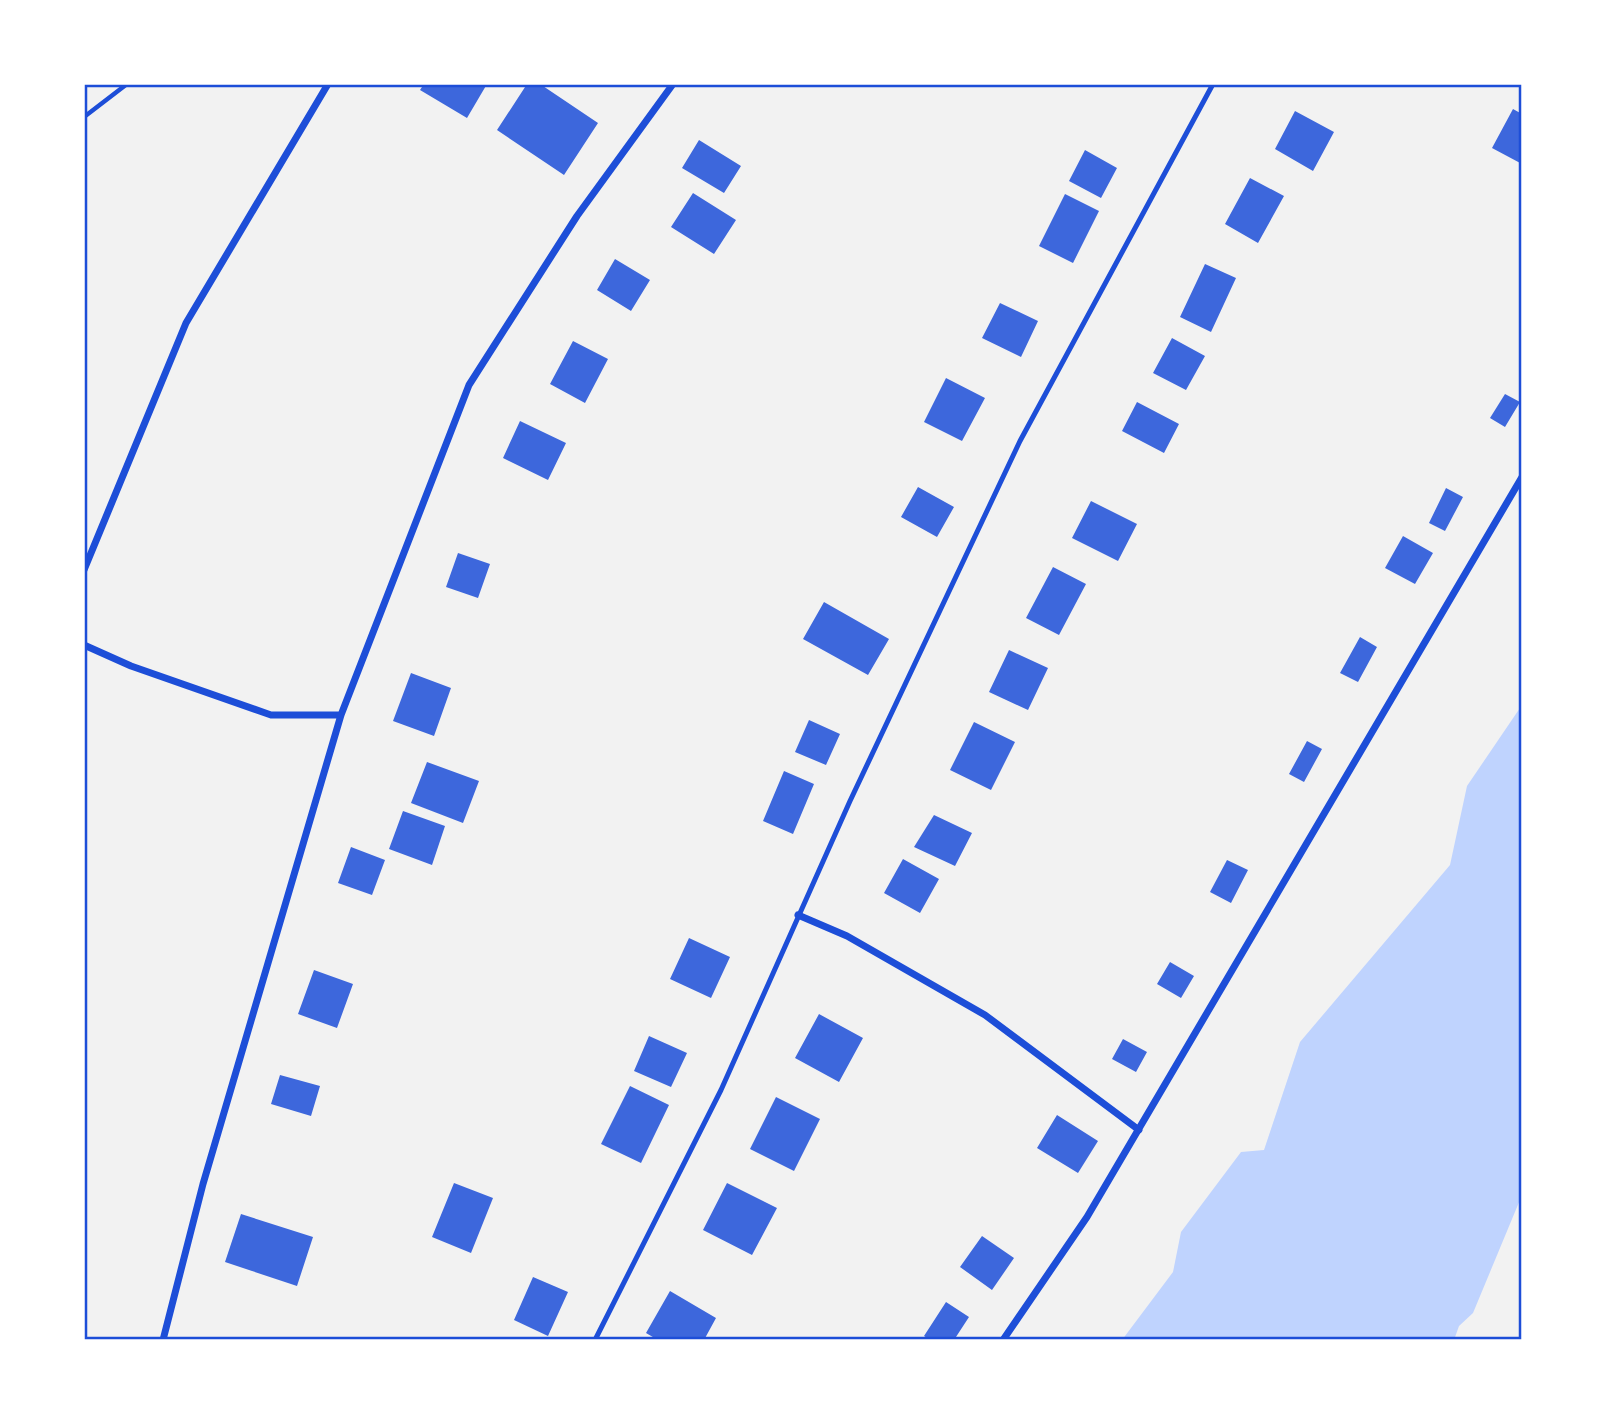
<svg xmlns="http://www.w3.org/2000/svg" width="1606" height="1424" viewBox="0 0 1606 1424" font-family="Rubik,sans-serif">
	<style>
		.water { fill: #bfd3fe }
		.building { fill: #3d67dc }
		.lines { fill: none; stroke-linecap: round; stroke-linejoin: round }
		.path { stroke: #1d4ed8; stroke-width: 4.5 }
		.service { stroke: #1d4ed8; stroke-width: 5 }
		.minor { stroke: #1d4ed8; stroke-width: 7 }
		.neatline { fill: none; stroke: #1d4ed8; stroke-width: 2.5 }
	</style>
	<rect width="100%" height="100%" fill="#f2f2f2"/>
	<!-- water -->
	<path class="water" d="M1522,705V1195L1473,1313L1459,1326L1454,1340H1122L1173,1272L1181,1232L1241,1152L1264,1150L1300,1042L1450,865L1467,786Z"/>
	<!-- building -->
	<path class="building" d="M424,84H487L467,118L420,90Z
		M527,84H540L598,123L564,175L497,130Z
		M1513,109L1522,114V164L1492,148Z
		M1295,111L1334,132L1313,171L1275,149Z
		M699,140L741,166L724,193L682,168Z
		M1085,150L1117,168L1101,198L1069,181Z
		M1250,178L1284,196L1258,243L1225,224Z
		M693,193L736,220L714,254L671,227Z
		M1065,194L1099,211L1073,263L1039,246Z
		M615,259L650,280L631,311L597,290Z
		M1205,264L1236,278L1211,332L1180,317Z
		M1000,303L1038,321L1021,357L982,338Z
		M1172,338L1205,356L1186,390L1153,373Z
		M573,341L608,359L585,403L550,384Z
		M946,378L985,398L962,441L924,422Z
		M1505,394L1520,402L1505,427L1490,418Z
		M1137,402L1179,424L1164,453L1122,431Z
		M520,421L566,443L548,480L503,458Z
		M918,487L954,507L937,537L901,517Z
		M1446,488L1463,497L1445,531L1429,523Z
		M1091,501L1137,524L1118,561L1072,538Z
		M1403,536L1433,553L1415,584L1385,568Z
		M458,553L490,564L478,598L446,587Z
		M1053,567L1086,584L1059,635L1026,618Z
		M824,602L889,639L868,675L803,639Z
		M1360,637L1377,647L1358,682L1340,673Z
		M1009,650L1048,668L1028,710L989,692Z
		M411,673L451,688L434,736L393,721Z
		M809,720L840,734L826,765L795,752Z
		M974,722L1015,742L991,790L950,770Z
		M1307,741L1322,749L1304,782L1289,774Z
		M427,762L479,781L463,823L411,803Z
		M784,771L814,784L793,834L763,821Z
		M403,811L445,826L432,865L389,849Z
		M934,815L972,833L955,866L914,847Z
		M351,847L385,860L372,895L338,883Z
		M903,859L939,879L920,913L884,893Z
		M1227,860L1248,870L1231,903L1210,892Z
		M689,938L730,957L711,998L670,979Z
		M1170,962L1194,976L1181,998L1157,984Z
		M314,970L353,984L337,1028L298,1014Z
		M819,1014L863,1038L839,1082L795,1058Z
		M649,1036L687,1053L671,1087L634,1071Z
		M1123,1039L1147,1052L1136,1072L1112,1059Z
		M280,1075L320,1086L311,1116L271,1104Z
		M630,1086L669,1105L641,1163L601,1144Z
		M776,1097L820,1119L794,1171L750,1149Z
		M1057,1115L1098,1141L1078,1173L1037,1148Z
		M454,1183L493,1198L471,1253L432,1237Z
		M727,1183L777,1208L752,1255L703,1230Z
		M241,1214L313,1237L297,1286L225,1262Z
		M982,1236L1014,1258L992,1290L960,1267Z
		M533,1277L568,1292L548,1336L514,1320Z
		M670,1291L716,1318L704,1340H658L646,1333Z
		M946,1302L969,1317L954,1340H930L924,1336Z"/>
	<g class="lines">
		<!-- path -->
		<path class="path" d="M84,117L127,84"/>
		<!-- service -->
		<path class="service" d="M595,1340L721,1090L850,801L1020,441L1213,84"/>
		<!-- minor -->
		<path class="minor" d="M84,570L186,323L328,84
			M84,645L131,666L271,715H341
			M798,915L847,936L985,1015L1139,1130
			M163,1340L203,1184L341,715L469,385L577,216L673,84
			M1003,1340L1087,1217L1522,477"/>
	</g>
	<!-- border -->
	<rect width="1606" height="1424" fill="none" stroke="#ffffff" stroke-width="172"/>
	<rect x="86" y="86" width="1434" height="1252" class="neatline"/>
</svg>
